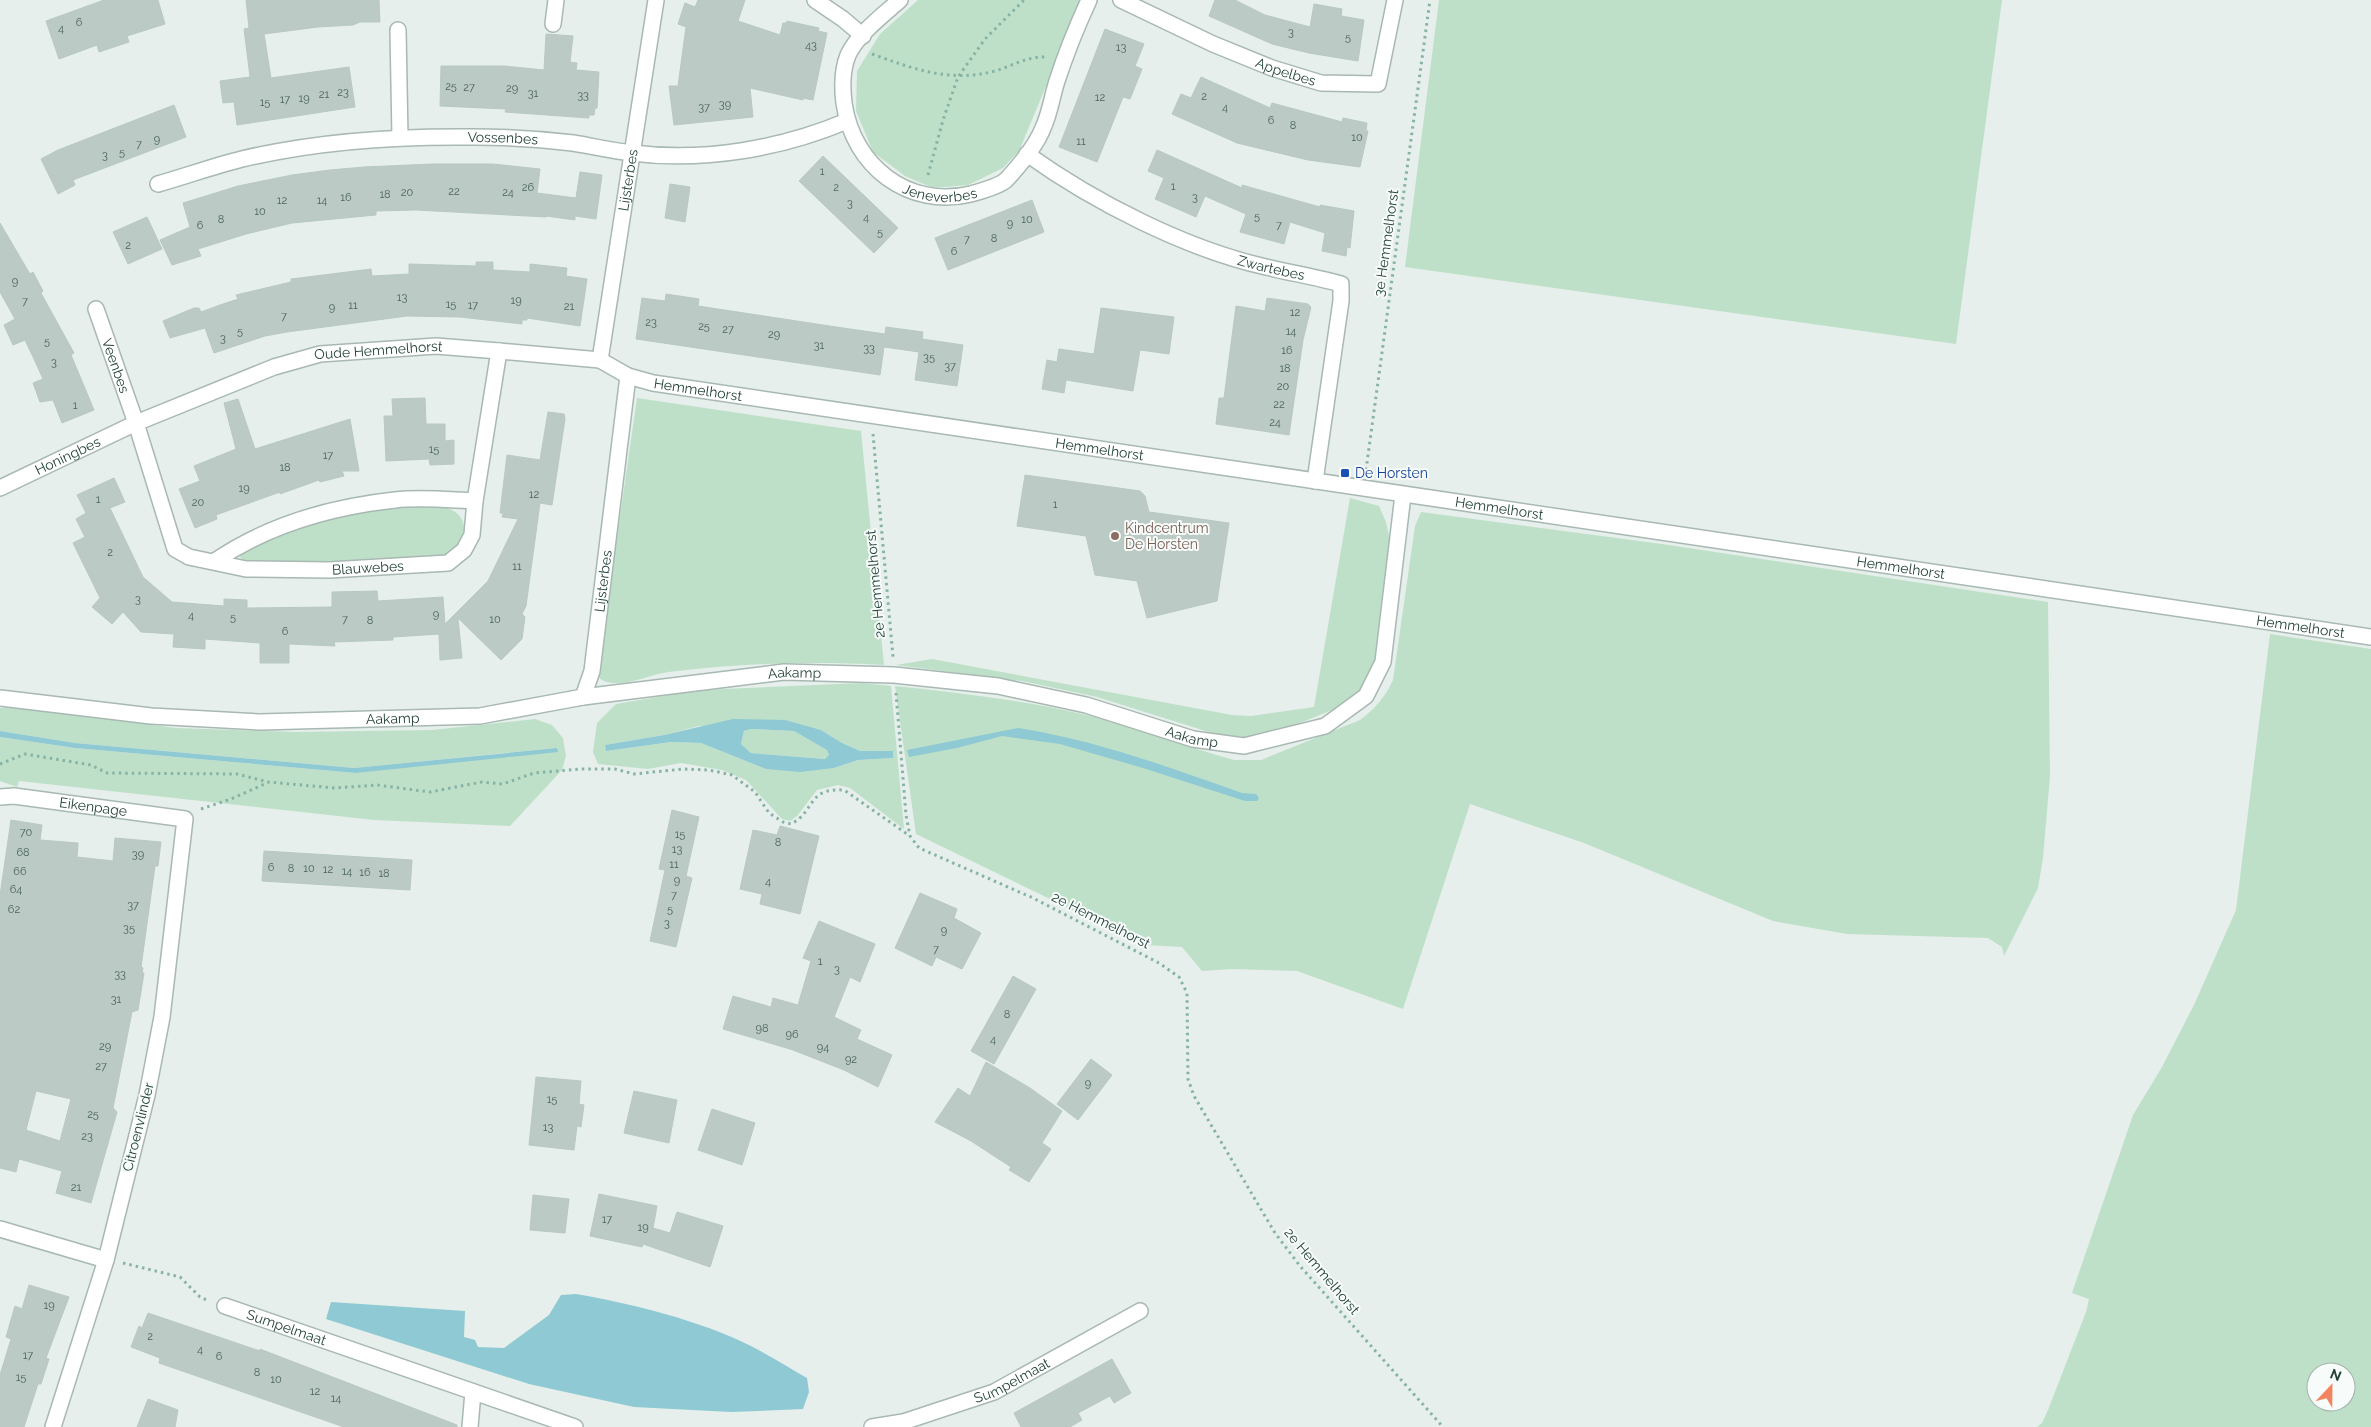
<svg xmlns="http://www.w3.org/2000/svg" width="2371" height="1427" viewBox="0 0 2371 1427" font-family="Raleway,sans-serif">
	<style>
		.green { fill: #bfe0c8; fill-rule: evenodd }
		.water { fill: #8ec9d4; fill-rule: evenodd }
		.building { fill: #bbcac4; stroke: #b8c9c2; fill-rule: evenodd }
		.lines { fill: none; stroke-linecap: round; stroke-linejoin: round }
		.minor-casing { stroke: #a8b8b2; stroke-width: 18 }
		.path { stroke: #86b3a5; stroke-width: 3; stroke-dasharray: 2.5 4; stroke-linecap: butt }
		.minor { stroke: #fff; stroke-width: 15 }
		.transit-dot { fill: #1a4fb4; stroke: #f7fbf9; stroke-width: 2 }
		.education-dot { fill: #8d6e63; stroke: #f7fbf9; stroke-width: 2 }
		.labels { text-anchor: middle; stroke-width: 4; stroke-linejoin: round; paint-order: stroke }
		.number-label { font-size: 11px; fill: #4a645c }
		.street-label { font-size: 14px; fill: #24423a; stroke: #f7fbf9 }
		.transit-label { font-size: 14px; fill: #164399; stroke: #f7fbf9; text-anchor: start }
		.education-label { font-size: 14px; fill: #785e54; stroke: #f7fbf9; text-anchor: start }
	</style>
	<rect width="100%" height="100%" fill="#e6efeb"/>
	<!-- green -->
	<path class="green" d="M918,0H1082L1019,151L1003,168L968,185L933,188L905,176L873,152L856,111L857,71L880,34Z
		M1439,0H2002L1956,344L1405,267Z
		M637,398L861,431L884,665C812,661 741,663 669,672C648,674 618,692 599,678L598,670Z
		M1350,498L1379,506L1386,522L1392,549L1375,666L1365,688L1347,704L1265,737L1231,739L1097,697L1022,681L896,665L932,659L1232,715L1251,716L1314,707Z
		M403,507C418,507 439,504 452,510C473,520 465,552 444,557C415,563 383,562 353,562C316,563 280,564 243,561L240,557L244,549L316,520L376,509Z
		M1421,512L1662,544L2048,602L2050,776L2043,858L2038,888L2004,956L2002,947L1988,938L1847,934L1773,921L1584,843L1470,804L1403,1009L1297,971L1232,969L1202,971L1182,947L1145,945L916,834L895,686C962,693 1029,701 1095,717C1142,729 1187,747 1234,760H1261L1360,720C1375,709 1385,697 1393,680L1415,526Z
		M2270,634L2371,649V1427H2037L2042,1423L2048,1410L2086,1312L2089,1299L2072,1293L2133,1115L2162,1067L2194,1005L2236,910ZM2316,1372H2346V1402H2316Z
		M862,683L891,686L904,829L850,788L838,785L817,790L797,816L790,821L782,819L746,780L722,770L681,763L648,769L598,764L593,752L597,723L616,704L699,690ZM699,726L821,730L842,743L860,751H893V758L858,760L834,768L766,769L701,743L671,742L606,751L605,745L664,735Z
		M17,707L176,728L295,732L432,730L535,719L552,725L563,738L566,756L562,770L510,826L374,820L19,781L17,787L0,781V737L75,748L356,773L556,748L354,768L75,743L0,731V708Z
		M751,729L794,731L828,750L829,755L826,759L751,753L741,744L744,731Z"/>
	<!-- water -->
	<path class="water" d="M733,719L785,720L821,730L842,743L860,751H893V758L858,760L834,768L800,772L766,769L701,743L671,742L606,751L605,745L664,735ZM751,729L794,731L827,750L829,755L825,759L751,753L741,744L744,731Z
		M1018,728C1096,740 1168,767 1242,793L1256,794L1259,798L1257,801H1245L1143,768L1060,744L1002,736L957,748L909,757L907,750Z
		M0,731L75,743L354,768L557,748L558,752L356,773L75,748L0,737Z
		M576,1294C629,1303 702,1321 751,1346C770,1356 788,1367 807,1378L809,1392L803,1409L731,1412L634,1407L529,1384L326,1319L331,1302L465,1311L464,1337L475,1340L478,1347L504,1348L549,1315L561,1295Z"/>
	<!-- building -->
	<path class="building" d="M104,0H158L165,24L127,36L129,42L99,52L97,45L59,59L46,21Z
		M246,0H379L380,22H360L353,25L318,27L264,34L271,78L349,67L355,107L237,125L234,102L223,103L220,81L250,77L244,29L249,28Z
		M698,0H745L738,21L780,35L783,23H786L787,21L819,28L818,31L827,33L813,100L803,98V100L750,88L753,117L674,125L669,86H678L686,27L678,24L685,3L695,7Z
		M1215,0H1235L1265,15L1310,27L1314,4L1342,9L1341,16L1364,20L1358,61L1309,53L1272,44L1209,16Z
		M1105,29L1144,44L1135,66L1142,69L1130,99L1123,97L1097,162L1059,147Z
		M546,34L573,36L570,62L577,63L576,70L599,72L597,108H595L594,115H589V118L505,112L506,109L440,106L441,66H504L544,70Z
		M1201,77L1270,108L1272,103L1342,122L1343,118L1367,123L1366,131H1368L1360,167L1308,160L1237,143L1172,114L1181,94L1191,98Z
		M174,105L186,137L73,180L75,185L58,194L41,159L58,150Z
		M1157,150L1242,188V185L1320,207V205L1354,211L1350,248L1347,247L1346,256L1322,251L1325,233L1290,222L1284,244L1240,232L1246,214L1205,196L1196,217L1155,199L1164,178L1148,171Z
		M823,156L898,228L874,253L799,181Z
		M432,164H493L540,169L537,193L576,198L580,172L602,175L596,219L575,216V220L546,216V217L416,210L376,211V215L292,223L246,234L198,249L201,256L172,265L160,240L190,227L183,203L238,186L292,175L330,170L364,167Z
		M670,184L690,187L685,222L665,218Z
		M1032,200L1044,232L948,270L935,238Z
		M147,217L162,249L128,264L113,232Z
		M0,223L30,274L33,272L43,291L41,293L74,353L71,355L94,410L62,423L53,400L40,402L33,383L43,379L34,359L25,340L13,345L4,325L15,319L0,292Z
		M476,262H493V270L530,272V264L567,268L566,276L587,279L580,326L527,318V320H522V324L460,317L407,316L287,332L265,336L214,353L205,328L170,338L163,321L194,308H199L201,312L220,305L238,299L236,295L291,282V279L371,269L372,276L409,274V264L476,266Z
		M666,294L699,299L698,306L843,328L885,334L886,327L923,332L922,339L963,345L957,386L915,380L919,352L884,347L880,375L636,339L642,298L665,301Z
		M1267,298L1308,304L1311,307L1303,340L1289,435L1216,424L1219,398H1224L1236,306L1265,311Z
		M1101,308L1174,317L1169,354L1140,350L1133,391L1066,380L1064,393L1042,389L1047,360L1057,362L1059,349L1094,354Z
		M425,398L426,424H445V441L454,440V464L430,465L429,459L386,461L384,416H393L392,399Z
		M238,399L255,449L350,419L359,471H342L344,476L320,482L319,480L280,494V492L216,515L217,519L195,528L179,489L200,481L194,466L236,449L224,403Z
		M548,412L564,414L565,419L552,505L540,503L526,606L522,614L525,617L522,639L501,660L458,618L462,658L440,660L439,634L393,637V640L334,642L335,646L289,644V663H260V643L205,639V649L173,647L174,634L141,632L123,612L112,624L92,607L100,598L73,543L85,537L76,519L86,513L77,495L114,478L125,502L110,508L143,577L172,602L224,606V599L247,600V608L332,607V592L377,591L378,601L443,597L445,624L488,581L518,519L502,517L503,513H500L507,455L540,460Z
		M1025,475L1140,491L1145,496L1149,512L1229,523L1217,601L1147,618L1137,581L1095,575L1086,536L1017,526Z
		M672,810L699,817L686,876L692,878L676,947L650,941L665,870L659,869Z
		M11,820L42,825L40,840L78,843L77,857L113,861L115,838L161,842L158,866H155L141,967L143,968L142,973H144L138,1010L132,1012L113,1108L117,1112L91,1203L56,1193L62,1171L19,1159L16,1172L0,1168V895ZM36,1091L71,1099L60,1141L26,1130Z
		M780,826L819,836L800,914L760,904L762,894L740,889L753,830L777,835Z
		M264,851L412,860L410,890L262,881Z
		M920,893L957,909L954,918L981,933L962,969L936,957L932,966L895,948Z
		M819,921L875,944L860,982L850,977L834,1017L861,1030L857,1039L892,1055L878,1087L844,1070L793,1050L723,1029L733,996L771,1007L773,998L798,1005L811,961L803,958Z
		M1013,976L1036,989L994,1064L971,1051Z
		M1091,1059L1112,1075L1078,1120L1057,1104Z
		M986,1062L1030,1088L1062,1111L1042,1143L1051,1149L1029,1182L1009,1170L1011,1167L971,1141L935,1122L958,1088L970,1096Z
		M536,1077L581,1081L579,1104L584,1105L581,1127L577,1126L574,1150L529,1145Z
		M634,1091L677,1100L669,1143L624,1133Z
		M712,1109L755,1123L742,1165L698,1150Z
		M599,1194L657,1206L653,1228L670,1233L677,1212L723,1226L710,1267L643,1244L642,1247L590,1236Z
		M533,1195L569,1199L565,1233L530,1230Z
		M29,1285L69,1297L46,1358L49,1359L41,1384H38L24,1427H0V1375L11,1339L6,1337L15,1306L22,1309Z
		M148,1313L260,1351V1349L457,1425V1427H344L159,1363L160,1358L131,1347L139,1326L142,1328Z
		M1112,1359L1131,1393L1114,1403L1110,1396L1078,1413L1082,1420L1070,1427H1021L1014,1413Z
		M148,1399L178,1410L175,1427H137Z"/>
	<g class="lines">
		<defs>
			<g id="minor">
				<path d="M815,0L843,19L863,36"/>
				<path id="s1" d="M900,0C883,15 858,34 848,55C842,70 842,87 844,103C853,166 908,209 971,194C981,191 998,187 1006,180C1019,166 1036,146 1043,128C1050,113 1052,96 1057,81C1066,53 1077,26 1089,0"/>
				<path id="s2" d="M1121,0L1213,44L1272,68L1321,83L1378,84L1395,0"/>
				<path d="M553,24L556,0"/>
				<path d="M398,30L400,138"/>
				<path id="s3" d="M1027,154C1094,202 1186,249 1266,267C1291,273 1316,277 1341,284V301L1315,481"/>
				<path id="s4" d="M158,184C186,176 214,166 242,159C317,141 397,136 474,137C506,137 541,139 573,143C592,146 612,151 632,153C704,162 780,149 847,121"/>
				<path id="s5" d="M96,309L136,423L175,549L189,557L246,569L329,570L448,563L464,550L472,535L475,501L499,351"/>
				<path id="s6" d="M600,360L656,0"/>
				<path id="s7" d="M0,488L136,423L274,367L320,354L436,346L499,351L600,360L628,376L653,383L2371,637"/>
				<path d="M215,561C268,525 330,507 395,500C421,497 449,500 475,501"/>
				<path id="s8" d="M583,697L592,671L628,376"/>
				<path id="s9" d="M0,698L151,716L260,722L480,716L583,697L784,672L894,675L998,686L1086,705L1193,739L1244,746L1325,726L1366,696L1383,662L1403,495"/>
				<path id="s10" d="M0,797L14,796L185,819L162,1017L147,1095L106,1260L53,1427"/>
				<path d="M0,1229L106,1260"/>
				<path id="s11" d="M225,1306L575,1427"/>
				<path d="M470,1427L473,1392"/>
				<path id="s12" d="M872,1427L903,1422L994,1392L1140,1311"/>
			</g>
		</defs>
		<!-- minor casing -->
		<use href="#minor" class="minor-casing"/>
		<!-- path -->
		<path class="path" d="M872,54C914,69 950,83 995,71C1012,66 1028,56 1046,57
			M928,175L943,120L958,77L985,39L1024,0
			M873,434L893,657
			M1366,470L1430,0
			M896,693L906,815L910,836L919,848L1033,898L1159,963L1179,977L1187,993L1188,1079L1194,1096L1275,1233L1300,1266L1443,1427
			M0,764L25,754L91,765L107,773L237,774L268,782L335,788L377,785L430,792L482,782L503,784L534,773L581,769H615L634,774L683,769L709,770L732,775L755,792L769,813L783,822L791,824C817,810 806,788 844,790L910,836
			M201,809L231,799L267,783
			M123,1263L180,1277L200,1297L209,1301"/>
		<!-- minor -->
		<use href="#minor" class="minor"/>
	</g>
	<!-- markers -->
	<rect class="transit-dot" x="1340" y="468" width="10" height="10" rx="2.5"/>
	<circle class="education-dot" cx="1115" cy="536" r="5"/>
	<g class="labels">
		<!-- number labels -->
		<g class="number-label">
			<text x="79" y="26">6</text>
			<text x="61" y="32">4</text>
			<text x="1291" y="36">3</text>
			<text x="1348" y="41">5</text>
			<text x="811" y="49">43</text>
			<text x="1121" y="51">13</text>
			<text x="451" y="90">25</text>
			<text x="469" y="91">27</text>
			<text x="512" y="92">29</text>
			<text x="343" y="96">23</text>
			<text x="533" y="97">31</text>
			<text x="324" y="98">21</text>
			<text x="583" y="99">33</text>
			<text x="1204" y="100">2</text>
			<text x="1100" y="101">12</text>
			<text x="304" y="102">19</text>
			<text x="285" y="103">17</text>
			<text x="265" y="106">15</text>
			<text x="725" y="108">39</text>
			<text x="704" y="111">37</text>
			<text x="1225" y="111">4</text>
			<text x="1271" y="124">6</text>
			<text x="1293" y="129">8</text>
			<text x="1357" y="141">10</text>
			<text x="157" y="143">9</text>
			<text x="1081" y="145">11</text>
			<text x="139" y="148">7</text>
			<text x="122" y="156">5</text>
			<text x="105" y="159">3</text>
			<text x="822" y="175">1</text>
			<text x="1173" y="190">1</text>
			<text x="528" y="191">26</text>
			<text x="836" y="191">2</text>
			<text x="454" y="195">22</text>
			<text x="407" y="196">20</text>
			<text x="508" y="196">24</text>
			<text x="385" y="198">18</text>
			<text x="346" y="201">16</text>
			<text x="1195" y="201">3</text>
			<text x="282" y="204">12</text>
			<text x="322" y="204">14</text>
			<text x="850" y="207">3</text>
			<text x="260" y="215">10</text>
			<text x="1257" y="220">5</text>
			<text x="866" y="221">4</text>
			<text x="221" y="223">8</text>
			<text x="1027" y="223">10</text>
			<text x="1010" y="227">9</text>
			<text x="200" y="229">6</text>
			<text x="1279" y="229">7</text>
			<text x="880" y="236">5</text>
			<text x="994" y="242">8</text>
			<text x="967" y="243">7</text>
			<text x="128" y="249">2</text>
			<text x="954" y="255">6</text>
			<text x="15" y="285">9</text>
			<text x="402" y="301">13</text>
			<text x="516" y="304">19</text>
			<text x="25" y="305">7</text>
			<text x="451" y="308">15</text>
			<text x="353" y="309">11</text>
			<text x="473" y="309">17</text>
			<text x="569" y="310">21</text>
			<text x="332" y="311">9</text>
			<text x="1295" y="316">12</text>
			<text x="284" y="320">7</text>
			<text x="651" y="326">23</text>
			<text x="704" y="330">25</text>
			<text x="728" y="333">27</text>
			<text x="240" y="335">5</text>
			<text x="1291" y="335">14</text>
			<text x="774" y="338">29</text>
			<text x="223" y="342">3</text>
			<text x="47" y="345">5</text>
			<text x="819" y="349">31</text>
			<text x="869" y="352">33</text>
			<text x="1287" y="354">16</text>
			<text x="929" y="361">35</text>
			<text x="54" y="366">3</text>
			<text x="950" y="370">37</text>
			<text x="1285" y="372">18</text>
			<text x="1283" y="390">20</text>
			<text x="1279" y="408">22</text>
			<text x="75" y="409">1</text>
			<text x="1275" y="426">24</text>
			<text x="434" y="453">15</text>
			<text x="328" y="459">17</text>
			<text x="285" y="471">18</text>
			<text x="244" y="492">19</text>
			<text x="534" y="498">12</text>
			<text x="98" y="503">1</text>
			<text x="198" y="506">20</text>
			<text x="1055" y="508">1</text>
			<text x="110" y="556">2</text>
			<text x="517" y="570">11</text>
			<text x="138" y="603">3</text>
			<text x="436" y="618">9</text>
			<text x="191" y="619">4</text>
			<text x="233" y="621">5</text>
			<text x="345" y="623">7</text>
			<text x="495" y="623">10</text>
			<text x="370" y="624">8</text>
			<text x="285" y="635">6</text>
			<text x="26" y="836">70</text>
			<text x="680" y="838">15</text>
			<text x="778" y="846">8</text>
			<text x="677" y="853">13</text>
			<text x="23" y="856">68</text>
			<text x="138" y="858">39</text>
			<text x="674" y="868">11</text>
			<text x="271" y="871">6</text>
			<text x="291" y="872">8</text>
			<text x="309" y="872">10</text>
			<text x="328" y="873">12</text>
			<text x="20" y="875">66</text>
			<text x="347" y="875">14</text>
			<text x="365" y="876">16</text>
			<text x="384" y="877">18</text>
			<text x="677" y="884">9</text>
			<text x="768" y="885">4</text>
			<text x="16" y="893">64</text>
			<text x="674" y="899">7</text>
			<text x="133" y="909">37</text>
			<text x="14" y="913">62</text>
			<text x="670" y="913">5</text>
			<text x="667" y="927">3</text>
			<text x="129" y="932">35</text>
			<text x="944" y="934">9</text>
			<text x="936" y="953">7</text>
			<text x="820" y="965">1</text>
			<text x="837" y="973">3</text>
			<text x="120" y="978">33</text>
			<text x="116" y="1003">31</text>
			<text x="1007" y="1018">8</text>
			<text x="762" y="1032">98</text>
			<text x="792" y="1038">96</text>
			<text x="993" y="1043">4</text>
			<text x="105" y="1050">29</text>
			<text x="823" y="1051">94</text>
			<text x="851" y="1063">92</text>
			<text x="101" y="1070">27</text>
			<text x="1088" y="1087">9</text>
			<text x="552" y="1103">15</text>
			<text x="93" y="1118">25</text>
			<text x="548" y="1131">13</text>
			<text x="87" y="1140">23</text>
			<text x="76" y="1191">21</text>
			<text x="607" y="1223">17</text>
			<text x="643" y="1231">19</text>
			<text x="49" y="1309">19</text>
			<text x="150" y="1340">2</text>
			<text x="200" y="1353">4</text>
			<text x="28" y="1359">17</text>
			<text x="219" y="1360">6</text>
			<text x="257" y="1376">8</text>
			<text x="21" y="1381">15</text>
			<text x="276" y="1383">10</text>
			<text x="315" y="1395">12</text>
			<text x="336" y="1402">14</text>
		</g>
		<!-- street labels -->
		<g class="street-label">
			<text dy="5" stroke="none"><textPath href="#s2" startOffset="180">Appelbes</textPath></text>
			<text dy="5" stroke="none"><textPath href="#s4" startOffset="350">Vossenbes</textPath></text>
			<text dy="5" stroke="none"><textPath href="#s6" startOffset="182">Lijsterbes</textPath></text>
			<text dy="5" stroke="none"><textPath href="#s1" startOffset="270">Jeneverbes</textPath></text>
			<text transform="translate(1386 243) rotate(-82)" y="5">3e Hemmelhorst</text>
			<text dy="5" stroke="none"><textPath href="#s3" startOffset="271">Zwartebes</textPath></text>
			<text dy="5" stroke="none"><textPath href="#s7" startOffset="406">Oude Hemmelhorst</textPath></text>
			<text dy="5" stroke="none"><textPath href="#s5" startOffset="60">Veenbes</textPath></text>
			<text dy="5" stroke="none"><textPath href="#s7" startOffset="732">Hemmelhorst</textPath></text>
			<text dy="5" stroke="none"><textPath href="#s7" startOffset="1138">Hemmelhorst</textPath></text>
			<text dy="5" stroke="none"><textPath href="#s7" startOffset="75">Honingbes</textPath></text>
			<text dy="5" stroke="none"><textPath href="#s7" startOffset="1542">Hemmelhorst</textPath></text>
			<text dy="5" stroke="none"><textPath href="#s5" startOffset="449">Blauwebes</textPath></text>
			<text dy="5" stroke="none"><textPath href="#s7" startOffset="1948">Hemmelhorst</textPath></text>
			<text dy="5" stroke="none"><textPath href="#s8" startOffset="118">Lijsterbes</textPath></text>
			<text transform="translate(875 584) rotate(-95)" y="5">2e Hemmelhorst</text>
			<text dy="5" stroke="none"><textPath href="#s7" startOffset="2352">Hemmelhorst</textPath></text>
			<text dy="5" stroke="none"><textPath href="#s9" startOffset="799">Aakamp</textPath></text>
			<text dy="5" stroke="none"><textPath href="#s9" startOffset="394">Aakamp</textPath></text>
			<text dy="5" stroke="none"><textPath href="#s9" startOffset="1204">Aakamp</textPath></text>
			<text dy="5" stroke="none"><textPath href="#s10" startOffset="94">Eikenpage</textPath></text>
			<text transform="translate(1101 920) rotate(27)" y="5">2e Hemmelhorst</text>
			<text transform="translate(138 1127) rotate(-76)" y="5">Citroenvlinder</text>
			<text transform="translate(1322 1271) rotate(50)" y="5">2e Hemmelhorst</text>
			<text dy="5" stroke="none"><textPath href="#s11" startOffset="65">Sumpelmaat</textPath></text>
			<text dy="5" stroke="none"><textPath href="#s12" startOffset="148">Sumpelmaat</textPath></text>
		</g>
		<!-- transit labels -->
		<g class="transit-label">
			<text x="1355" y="478">De Horsten</text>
		</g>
		<!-- education labels -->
		<g class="education-label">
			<text x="1125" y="533">Kindcentrum<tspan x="1125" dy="16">De Horsten</tspan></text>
		</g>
	</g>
	<!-- north arrow -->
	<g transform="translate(2331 1387) rotate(22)"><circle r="24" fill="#f7fbf9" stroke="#a3b1ad"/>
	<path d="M0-4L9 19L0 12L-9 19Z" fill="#f4845f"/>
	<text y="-8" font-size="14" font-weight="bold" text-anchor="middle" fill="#24423a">N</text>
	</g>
</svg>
